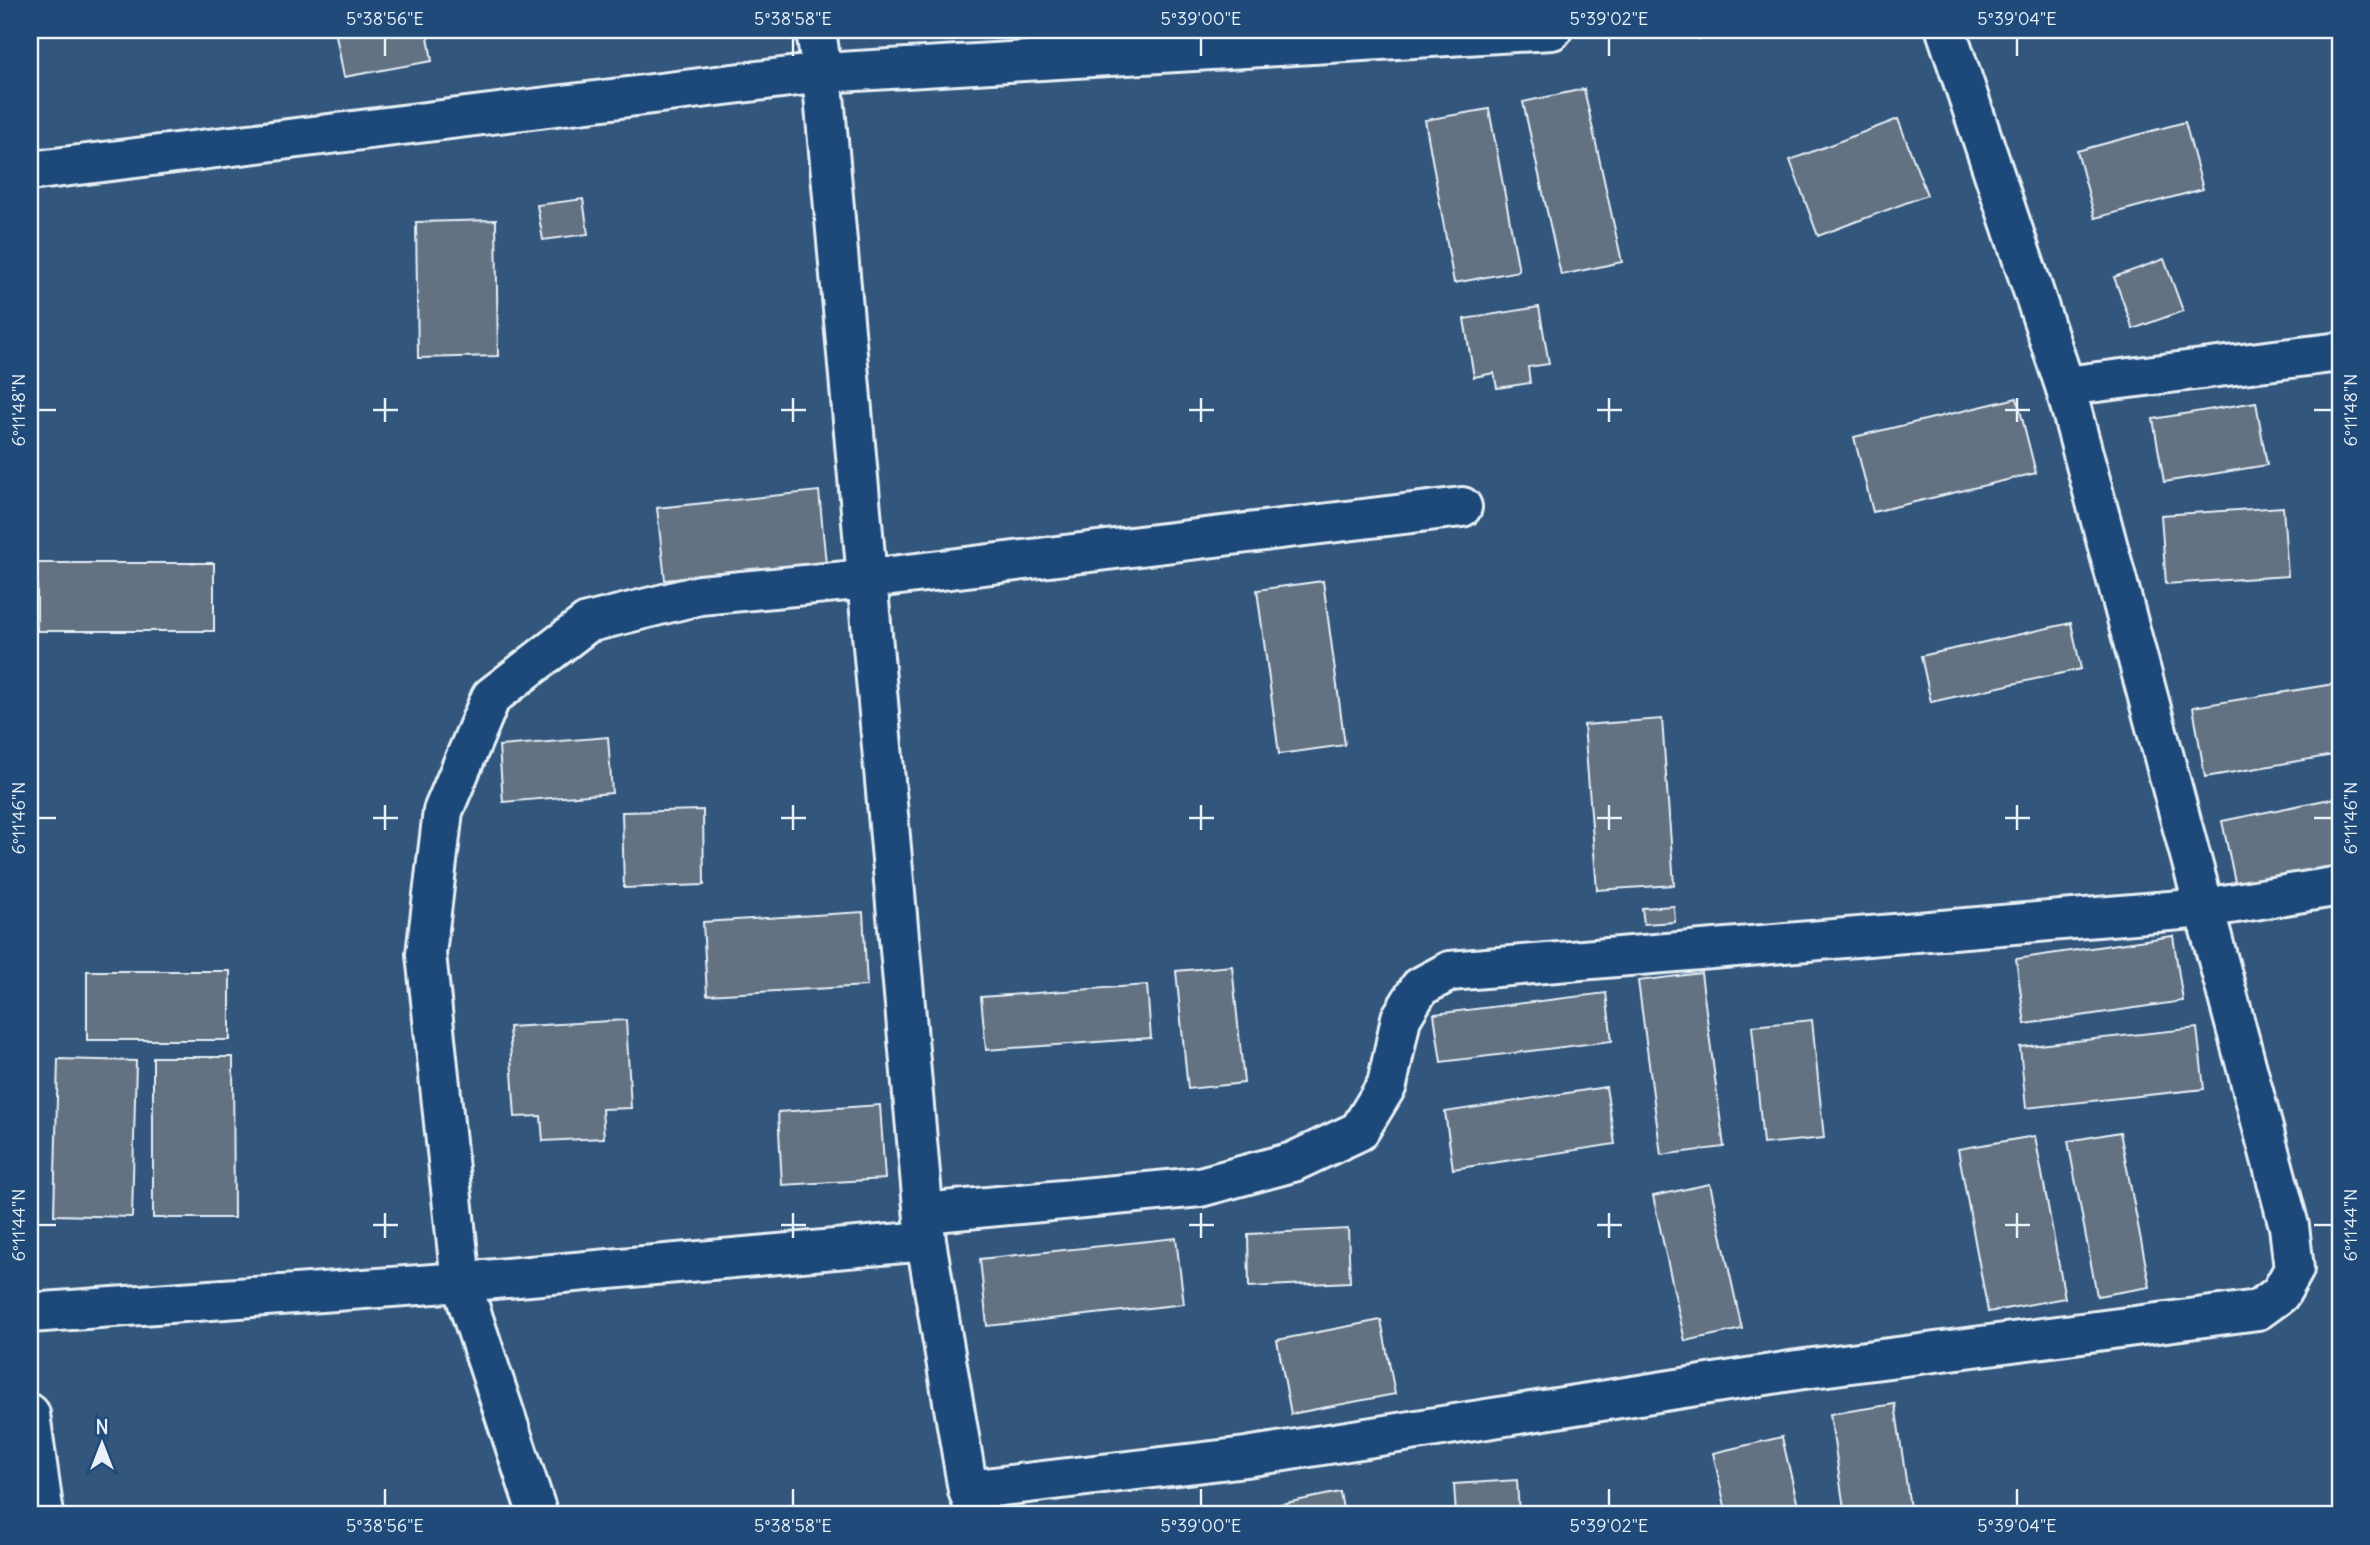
<svg xmlns="http://www.w3.org/2000/svg" width="2370" height="1545" viewBox="0 0 2370 1545" font-family="Delius,sans-serif">
	<style>
		.building { fill: #637283; stroke: #e8f1f8; stroke-width: 2 }
		.lines { fill: none; stroke-linecap: round; stroke-linejoin: round }
		.street-casing { stroke: #e8f1f8; stroke-width: 44 }
		.street { stroke: #1f4a7a; stroke-width: 38 }
		.ticks { fill: none; stroke: #e8f1f8; stroke-width: 2.5 }
		.neatline { fill: none; stroke: #e8f1f8; stroke-width: 2.5 }
		.ticks-label { font-size: 18px; text-anchor: middle; fill: #e8f1f8 }
	</style>
	<rect width="100%" height="100%" fill="#33567d"/>
	<filter id="ink" filterUnits="userSpaceOnUse"><feTurbulence type="fractalNoise" baseFrequency=".0143" numOctaves="2"/><feDisplacementMap in="SourceGraphic" scale="14" xChannelSelector="R" yChannelSelector="G"/><feConvolveMatrix kernelMatrix="1 2 1 2 8 2 1 2 1" color-interpolation-filters="sRGB"/></filter>
	<g filter="url(#ink)">
		<!-- building -->
		<path class="building" d="M335,30H427L432,61L344,77Z
			M1697,30H1751L1699,39Z
			M1584,89L1622,262L1561,275L1523,102Z
			M1489,109L1519,271L1454,283L1425,120Z
			M1898,119L1927,195L1818,236L1790,160Z
			M2185,122L2203,189L2095,218L2077,151Z
			M583,199L588,234L543,240L537,205Z
			M496,220L498,356L418,358L416,222Z
			M2164,259L2183,311L2133,329L2114,277Z
			M1539,307L1549,364L1528,367L1530,383L1497,388L1494,373L1474,377L1464,319Z
			M2017,398L2036,473L1873,512L1854,437Z
			M2256,402L2267,465L2164,482L2153,419Z
			M819,491L826,564L665,580L657,508Z
			M2283,507L2288,576L2166,584L2161,515Z
			M37,563H214V631H37Z
			M1323,581L1345,745L1279,754L1257,590Z
			M2071,623L2081,669L1931,702L1921,656Z
			M2340,683V754L2205,777L2193,707Z
			M1662,719L1674,885L1597,890L1584,725Z
			M608,737L612,793L503,802L499,746Z
			M2340,797V871L2237,891L2222,821Z
			M703,810L704,885L624,888L622,812Z
			M1674,906L1675,922L1644,924L1642,908Z
			M863,912L867,986L707,995L703,922Z
			M2173,936L2183,1001L2025,1024L2016,959Z
			M1232,966L1244,1083L1188,1089L1176,971Z
			M87,971H230V1040H87Z
			M1701,973L1724,1147L1661,1155L1638,981Z
			M1147,985L1151,1038L986,1050L981,997Z
			M1606,993L1612,1041L1441,1062L1434,1014Z
			M626,1020L631,1108L602,1109L604,1138L543,1141L541,1116L515,1117L509,1027Z
			M1812,1020L1824,1138L1763,1144L1752,1026Z
			M2197,1028L2204,1089L2026,1108L2020,1047Z
			M153,1057H233L234,1218H153Z
			M58,1059L136,1061L132,1217L54,1215Z
			M1606,1087L1615,1144L1453,1169L1445,1112Z
			M880,1105L885,1179L782,1185L778,1112Z
			M2120,1132L2150,1287L2097,1296L2068,1141Z
			M2035,1136L2065,1298L1988,1312L1958,1149Z
			M1710,1184L1742,1329L1685,1341L1653,1196Z
			M1348,1229L1350,1282L1249,1287L1248,1234Z
			M1176,1238L1184,1304L987,1326L980,1259Z
			M1381,1320L1395,1394L1291,1414L1277,1340Z
			M1895,1404L1911,1515H1845L1830,1414Z
			M1782,1437L1800,1515H1727L1713,1453Z
			M1517,1480L1519,1515H1456L1454,1484Z
			M1340,1492L1344,1515H1268L1266,1507Z"/>
		<g class="lines">
			<defs>
				<path id="street" d="M816,30L822,73L926,1241L968,1490L976,1513
					M30,171L822,73L1552,30
					M2065,386L2340,352
					M924,1213L1200,1187L1293,1162L1359,1131L1387,1085L1401,1018L1420,987L1450,971L2205,908L2340,886
					M30,1313L461,1282L926,1241
					M30,1414L44,1515
					M968,1490L1246,1457L1797,1370L2258,1310L2280,1294L2294,1269L2289,1226L2065,386L1946,30
					M538,1515L461,1282L426,954L443,811L491,697L587,623L700,595L867,579L1462,507"/>
			</defs>
			<!-- street casing -->
			<use href="#street" class="street-casing"/>
			<!-- street -->
			<use href="#street" class="street"/>
		</g>
	</g>
	<!-- ticks -->
	<path class="ticks" d="M385,38V56M793,38V56M1201,38V56M1609,38V56M2017,38V56M385,398V422M793,398V422M1201,398V422M1609,398V422M2017,398V422M38,410H56M373,410H398M781,410H806M1189,410H1214M1597,410H1622M2005,410H2030M2314,410H2332M385,805V830M793,805V830M1201,805V830M1609,805V830M2017,805V830M38,818H56M373,818H398M781,818H806M1189,818H1214M1597,818H1622M2005,818H2030M2314,818H2332M385,1213V1238M793,1213V1238M1201,1213V1238M1609,1213V1238M2017,1213V1238M38,1225H56M373,1225H398M781,1225H806M1189,1225H1214M1597,1225H1622M2005,1225H2030M2314,1225H2332M385,1489V1506M793,1489V1506M1201,1489V1506M1609,1489V1506M2017,1489V1506"/>
	<!-- margin -->
	<rect width="2370" height="1545" fill="none" stroke="#1f4a7a" stroke-width="77"/>
	<!-- north arrow -->
	<g transform="translate(102 1444)" stroke="#1f4a7a" stroke-width="5" paint-order="stroke">
	<path d="M0-5L12 26L0 18L-12 26Z" fill="#e8f1f8"/>
	<text y="-10" font-size="19" font-weight="bold" text-anchor="middle" fill="#e8f1f8">N</text>
	</g>
	<rect x="38" y="38" width="2294" height="1468" class="neatline"/>
	<g class="ticks-label">
		<text x="385" y="25">5°38'56"E</text>
		<text x="793" y="25">5°38'58"E</text>
		<text x="1201" y="25">5°39'00"E</text>
		<text x="1609" y="25">5°39'02"E</text>
		<text x="2017" y="25">5°39'04"E</text>
		<text transform="translate(19 410) rotate(-90)" y="6">6°11'48"N</text>
		<text transform="translate(2351 410) rotate(-90)" y="6">6°11'48"N</text>
		<text transform="translate(19 818) rotate(-90)" y="6">6°11'46"N</text>
		<text transform="translate(2351 818) rotate(-90)" y="6">6°11'46"N</text>
		<text transform="translate(19 1225) rotate(-90)" y="6">6°11'44"N</text>
		<text transform="translate(2351 1225) rotate(-90)" y="6">6°11'44"N</text>
		<text x="385" y="1532">5°38'56"E</text>
		<text x="793" y="1532">5°38'58"E</text>
		<text x="1201" y="1532">5°39'00"E</text>
		<text x="1609" y="1532">5°39'02"E</text>
		<text x="2017" y="1532">5°39'04"E</text>
	</g>
</svg>
